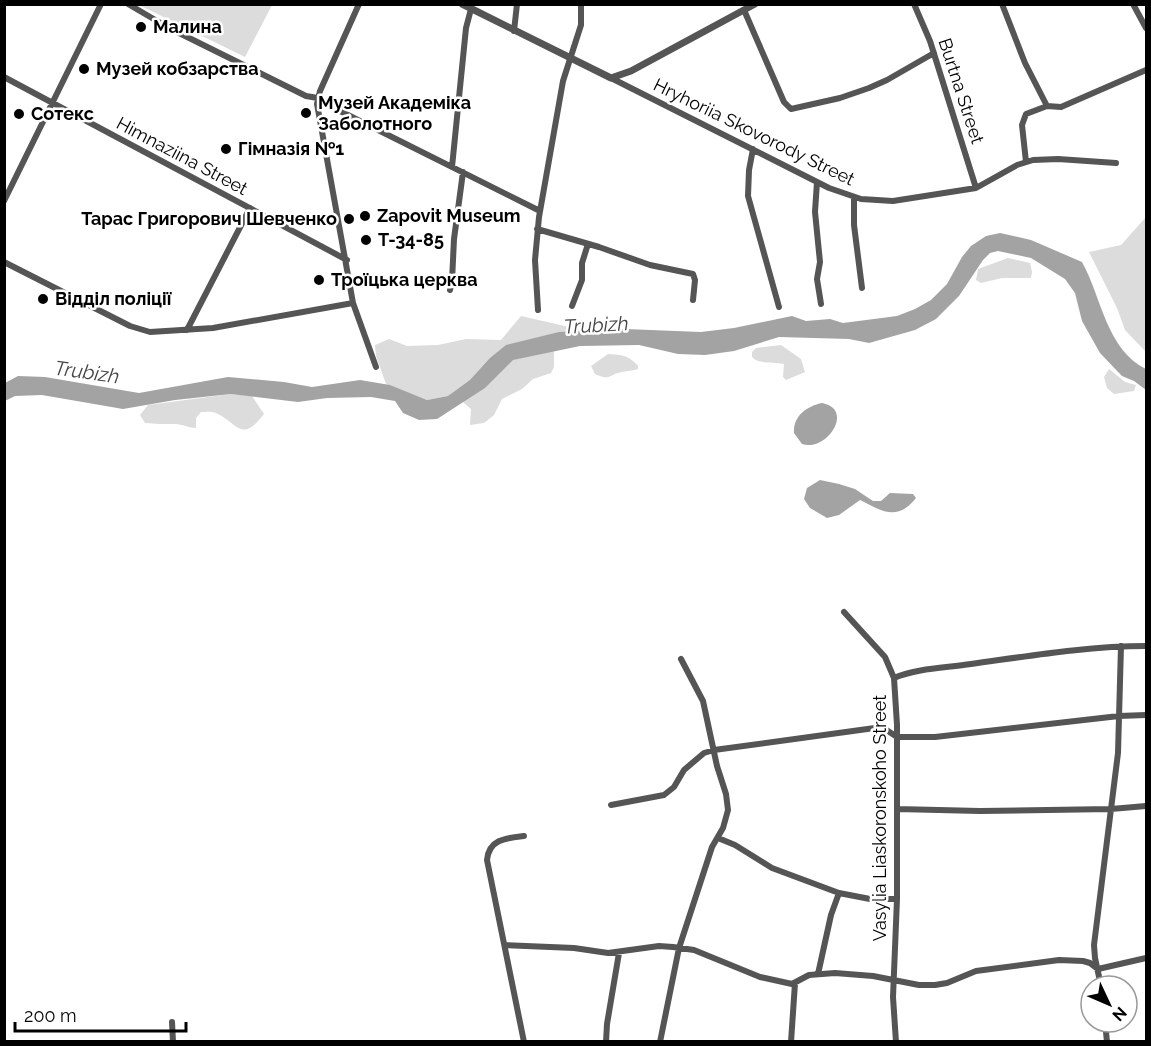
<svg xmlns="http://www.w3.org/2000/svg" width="1151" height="1046" viewBox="0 0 1151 1046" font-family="Raleway,sans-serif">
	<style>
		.green { fill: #dcdcdc }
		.water { fill: #a3a3a3 }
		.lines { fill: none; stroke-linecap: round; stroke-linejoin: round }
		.minor { stroke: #555; stroke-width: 6 }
		.tertiary { stroke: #555; stroke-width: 7 }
		.poi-dot { fill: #000; stroke: #fff; stroke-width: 2 }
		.labels { text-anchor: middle; stroke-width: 5; stroke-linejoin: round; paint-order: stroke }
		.poi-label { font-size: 18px; font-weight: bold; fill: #000; stroke: #fff; text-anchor: start }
		.street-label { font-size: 18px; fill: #000; stroke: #fff }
		.water-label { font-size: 20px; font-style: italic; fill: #444; stroke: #fff }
	</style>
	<rect width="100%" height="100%" fill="#fff"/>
	<!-- green -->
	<path class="green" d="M139,5L272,4V5L245,57Z
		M1146,217V352L1125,330L1117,308L1089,252L1121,245Z
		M1008,258L1030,263L1032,272L1031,278H1002L981,283L976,280L978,269Z
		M521,316L582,330L554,351V367L551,373L533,379L522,389L502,399L494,415L484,423L470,425L471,409L463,402L448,396L427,400L386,384L376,356L375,345L389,339L407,346L438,345L466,339L501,340Z
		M781,345L801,359L805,372L786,380L783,377L784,364C773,361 759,365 752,357V352L756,348Z
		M608,354C621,355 629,355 638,366V369C632,371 624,371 618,373C606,377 609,380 595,374L591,366Z
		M1109,369L1125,382L1136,385L1134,391L1114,394L1107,388L1104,377Z
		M231,394L252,396L264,414C241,444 238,423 216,413C211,411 206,412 201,412L196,418V428C189,428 182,424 175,424C165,424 155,424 145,423L140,415L148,405Z"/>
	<!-- water -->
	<path class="water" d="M1000,233L1031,240L1082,262C1102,298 1106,349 1146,369V390L1134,381L1122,376L1100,353L1082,321L1075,293L1065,279L1031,258L998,251L990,253L983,260L959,296L936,319L915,330L869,343L849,339L779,337L734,351L705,355L678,354L639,345L580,346L513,360L485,388L437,419L419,420L403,413L395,401L371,397L327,398L298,402L231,394L175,400L123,409L42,395L15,396L5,401V383L18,376L45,377L139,393L228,377L284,382L312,387L360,380L390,385L427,400L448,396L470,380L490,358L506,345L559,332L625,329L701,332L734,328L792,316L806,321L830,319L843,323L897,316L915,309L931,300L947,284L962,257L971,246L986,236Z
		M822,403C855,409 827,452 802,444L794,433C793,416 807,406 822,403Z
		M820,480L839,484L855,489L873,501H881L890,493L913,494L916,498C897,522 882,511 860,500L839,515L827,518L810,508L804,499L807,488Z"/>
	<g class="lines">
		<!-- minor -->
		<path class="minor" d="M128,4L169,28L306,96L318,98L332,107L540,211
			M359,4L320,91L317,104L353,303L376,367
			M914,4L930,41L976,188
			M1002,4L1025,63L1047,106
			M1133,4L1146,28
			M744,10L784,102L791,109L840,98L869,88L887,80L934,53
			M514,31L517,4
			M4,77L347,260
			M611,78L829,188L861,199L893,201L976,188L1017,165L1033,160L1058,159L1116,163
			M753,149L749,170L748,196L779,307
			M1026,162L1022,125L1026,114L1047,106L1061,107L1146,70
			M452,167L466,28L471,9
			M817,182L815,212L820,262L817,279L821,304
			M854,198V225L862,288
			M4,201L101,4
			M537,229L599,247L650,265L693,274L695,280L693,300
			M4,262L130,326L150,332L213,328L353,303
			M450,290L452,281L454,239L463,172
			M572,306L582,280V263L588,244
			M538,310L535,260L539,217L563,81L581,25V4
			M187,330L250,208
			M844,612L885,657L894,678L897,725V899L893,997L896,1042
			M894,678C918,668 946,668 971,664C1029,656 1088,646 1146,646
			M611,805L664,795L674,787L684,770L704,753L714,750L882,727L897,737H935L1119,716L1146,715
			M897,809L980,811L1111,809L1146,806
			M718,838L735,845L772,868L839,893L870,899H897
			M505,945L574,948L608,953L659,946L673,947L694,950L760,977L792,984L809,975L835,973L873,976L919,985H935L947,983L976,971L1059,960L1083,961L1090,963L1098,969L1146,958
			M818,974L831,915L839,893
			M1101,986L1095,958L1094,945L1118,753L1121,646
			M172,1022L173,1042
			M1105,1022L1107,1042
			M524,1042L487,860C489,839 506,838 524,836
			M606,1042L607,1024L619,953
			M660,1042L679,948L712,847L723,828L728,810L726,794L717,766L703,701L681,659
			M791,1042L795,983"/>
		<!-- tertiary -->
		<path class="tertiary" d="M462,4L611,78L631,71L755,4"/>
	</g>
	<!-- markers -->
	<g class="poi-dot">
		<circle cx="141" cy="27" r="6"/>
		<circle cx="84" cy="69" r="6"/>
		<circle cx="306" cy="113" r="6"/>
		<circle cx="19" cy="114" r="6"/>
		<circle cx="226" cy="149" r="6"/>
		<circle cx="365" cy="216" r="6"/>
		<circle cx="349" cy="219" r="6"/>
		<circle cx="366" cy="240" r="6"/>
		<circle cx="319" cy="280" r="6"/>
		<circle cx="43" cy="299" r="6"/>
	</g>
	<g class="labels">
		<!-- poi labels -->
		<g class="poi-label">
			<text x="153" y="33">Малина</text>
			<text x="96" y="75">Музей кобзарства</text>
			<text x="318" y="109">Музей Академіка<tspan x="318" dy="21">Заболотного</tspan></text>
			<text x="31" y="120">Сотекс</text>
			<text x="238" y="155">Гімназія №1</text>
			<text x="377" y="222">Zapovit Museum</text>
			<text x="337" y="225" text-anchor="end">Тарас Григорович Шевченко</text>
			<text x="378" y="246">Т-34-85</text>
			<text x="331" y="286">Троїцька церква</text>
			<text x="55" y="305">Відділ поліції</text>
		</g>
		<!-- street labels -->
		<g class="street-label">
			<text transform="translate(961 91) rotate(72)" y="6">Burtna Street</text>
			<text transform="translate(754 132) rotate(26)" y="6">Hryhoriia Skovorody Street</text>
			<text transform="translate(182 156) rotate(28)" y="6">Himnaziina Street</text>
			<text transform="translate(880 818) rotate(-90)" y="6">Vasylia Liaskoronskoho Street</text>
		</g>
		<!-- water labels -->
		<g class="water-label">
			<text transform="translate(596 325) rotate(-3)" y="7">Trubizh</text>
			<text transform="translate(87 372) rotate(8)" y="7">Trubizh</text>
		</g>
	</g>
	<!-- border -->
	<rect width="1151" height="1046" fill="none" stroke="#000000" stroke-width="12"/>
	<!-- north arrow -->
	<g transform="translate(1109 1004) rotate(134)"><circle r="28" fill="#ffffff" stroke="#999999" stroke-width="1.5"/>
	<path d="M0-4.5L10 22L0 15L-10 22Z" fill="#000000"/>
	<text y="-9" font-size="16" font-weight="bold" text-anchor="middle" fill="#000000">N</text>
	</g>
	<!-- scale -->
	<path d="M15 1022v9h171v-9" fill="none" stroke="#000000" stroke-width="3"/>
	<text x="24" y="1022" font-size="18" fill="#000000" stroke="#ffffff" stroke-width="4.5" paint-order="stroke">200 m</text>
</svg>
